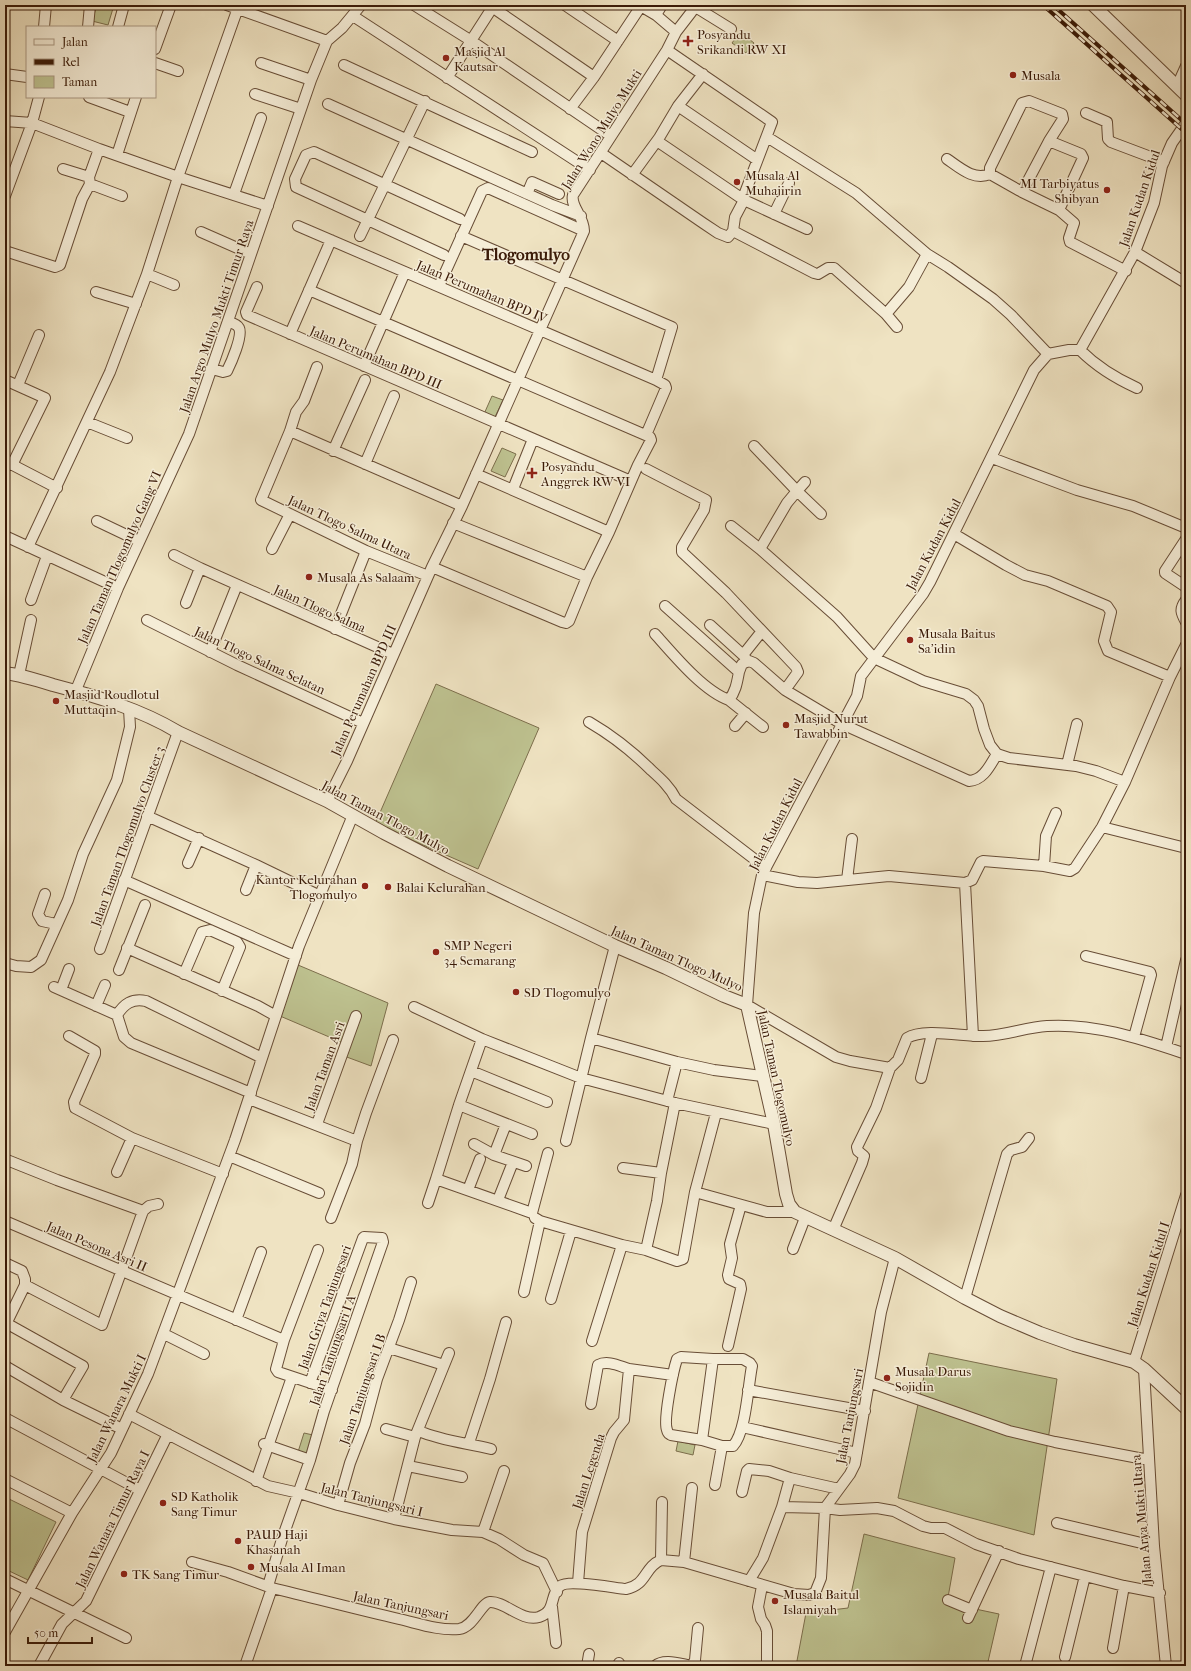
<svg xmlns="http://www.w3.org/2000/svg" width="1191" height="1671" viewBox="0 0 1191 1671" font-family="'IM FELL French Canon',serif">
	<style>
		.green { fill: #bec290; stroke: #7c6e4c }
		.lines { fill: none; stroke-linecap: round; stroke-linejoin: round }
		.minor-casing { stroke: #684d36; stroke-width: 12 }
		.tertiary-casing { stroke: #684d36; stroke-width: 14 }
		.minor { stroke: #f5edd7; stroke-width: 10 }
		.tertiary { stroke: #f5edd7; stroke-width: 12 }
		.rail-casing { stroke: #3b1b08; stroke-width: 4 }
		.rail { stroke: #f5edd7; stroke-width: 2.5; stroke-dasharray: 8; stroke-linecap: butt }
		.poi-dot { fill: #8f2418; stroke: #f5edd7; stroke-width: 1.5 }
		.labels { text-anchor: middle; stroke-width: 3; stroke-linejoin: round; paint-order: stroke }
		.poi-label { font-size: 13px; fill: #3b1b08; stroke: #f5edd7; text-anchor: start }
		.street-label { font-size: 13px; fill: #3b1b08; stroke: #f5edd7 }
		.district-label { font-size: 17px; font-weight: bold; fill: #3b1b08; stroke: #f5edd7 }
	</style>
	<rect width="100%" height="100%" fill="#efe3c2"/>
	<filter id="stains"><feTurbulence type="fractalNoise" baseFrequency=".005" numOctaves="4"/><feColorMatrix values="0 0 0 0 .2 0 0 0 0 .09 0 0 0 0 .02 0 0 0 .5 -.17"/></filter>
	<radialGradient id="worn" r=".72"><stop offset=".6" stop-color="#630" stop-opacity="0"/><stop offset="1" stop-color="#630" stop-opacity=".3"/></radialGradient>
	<!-- green -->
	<path class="green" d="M97,5H114L108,25L92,21Z
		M740,32L754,43L746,53L732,43Z
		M492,396L503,400L494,419L484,414Z
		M502,448L516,454L505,477L491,471Z
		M436,684L539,728L478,869L375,824Z
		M298,965L388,1003L371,1066L344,1056L348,1045L280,1016Z
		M929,1353L1057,1379L1034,1535L898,1498Z
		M304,1433L313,1435L308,1455L298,1452Z
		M678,1441L695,1445L693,1455L676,1451Z
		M5,1497L56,1522L28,1580L5,1569Z
		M864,1534L955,1558L947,1603L999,1614L987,1666H796L806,1613L848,1608Z"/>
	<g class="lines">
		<defs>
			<path id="minor" d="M227,5L327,41
				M414,5L470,40L611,136
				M489,5L594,77
				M565,5L618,41
				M639,5L656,15L676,32
				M656,15L662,5
				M353,16L590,170
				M44,27L46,5
				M88,27L90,5
				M118,27L124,5
				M155,49L171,5
				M667,50L772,122L743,198
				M155,63L178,71
				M261,63L311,80
				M344,65L532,152
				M5,74L27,77
				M447,78L494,5
				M1177,86L1186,66
				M255,94L301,109
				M89,97L130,112
				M328,104L552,205L581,216
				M678,106L756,159
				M570,109L594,77L641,6
				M1086,113L1107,122L1108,139L1111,142L1164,162
				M5,121L32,123L99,149L178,177L268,206
				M1186,123L1172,143L1162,166L1154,203L1135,252L1080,350H1069L1048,354L1034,370L930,582L923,594L861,676L857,696L762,875L754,913L747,1005L836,1057L850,1061L890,1068L898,1060L907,1038C923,1028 961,1036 981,1036C1002,1037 1026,1027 1047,1026C1095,1023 1141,1039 1186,1054
				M767,137L856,193L927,254L948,267L993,299L1011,315L1048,354
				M657,141L744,200L807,229
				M1049,141L1081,154L1083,158L1059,210
				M601,153L703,223L718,233L728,237L733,231L735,217L744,200
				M117,155L136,97
				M947,159C960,168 974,181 990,174
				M63,169L89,177
				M632,175L659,138L678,106L703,74
				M90,184L122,196
				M1022,192L1049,141L1063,119L1062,114L1029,101L1022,103L990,168V174L1022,192L1059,210L1074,223L1069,238L1070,242L1126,271
				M234,194L261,118
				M527,194L532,182L559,194
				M5,196L32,123L39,97
				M774,214L789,183
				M298,226L656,380L665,385L666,388L646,435
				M733,231L814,273L818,274L828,268H834L886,314L897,327
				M201,232L251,254
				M360,236L425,101
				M461,236L672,327L656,380
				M5,251L55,267L60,265L82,199L90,184L89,177L99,149
				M1135,252L1186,283
				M444,255L296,187L295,179L306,155L314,152L460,219
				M174,285L147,274L178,177L239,5
				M439,286L482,191L488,188L584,231
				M257,287L246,312L247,315L631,481
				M309,290L650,437L651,440L638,465L609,532
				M96,292L136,304
				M886,314L909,287L927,254
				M290,334L331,240
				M1080,350C1097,367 1115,378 1137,388
				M364,366L405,272
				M317,367L304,401L296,412L290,431L261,500L366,551L428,576
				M212,369L223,372L227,371C231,363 243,336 239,328C237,324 232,323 228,322
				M5,380L45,398L12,465
				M18,385L39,335
				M87,422L127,438
				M290,431L462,506
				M754,446L797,491L787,503L760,549
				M333,451L365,380
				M992,458L1077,490L1133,506L1186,528
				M5,461L57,488
				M365,464L394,396
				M646,469L706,500L704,510L682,547V552L726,593L796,667L798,672L785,690
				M805,482L797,491L821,514
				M513,489L533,439
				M97,521L139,541
				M453,523L587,577
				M731,526L760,549L837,617L874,658L923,681L966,694L974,700L978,706L984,729L990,745L997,754L1009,758L1076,766L1096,771L1125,782
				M954,534L1006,565L1025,575L1048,581L1107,606L1111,612L1104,641L1108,651L1170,677
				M5,536L118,588
				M1186,539L1165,571V573L1186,587
				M28,547L110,372L147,274
				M272,549L290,514
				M174,555L200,568L393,654
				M432,567L562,622L566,623L569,621L587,577L609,532L476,474
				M31,600L47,556
				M1186,600C1179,609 1181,613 1186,622
				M186,603L200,568
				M665,606L739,672L742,664L749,661L754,663L785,690L842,724L969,781C984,780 990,765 997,754
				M147,620L237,665L363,723
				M710,625L743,655
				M335,629L366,551
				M655,634C673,654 703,691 729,700C736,691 737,682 739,672
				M210,652L237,585
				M747,660L743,655L762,631
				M19,675L31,620
				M76,690L118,588L189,434L311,80L327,41L342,28L361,5
				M729,700L763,727
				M589,722C613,736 632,751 651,770C661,779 670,787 676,799L766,868
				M735,726L746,713
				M1067,765L1077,724
				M327,801L347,761L432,567L462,506L584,231C584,216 570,206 573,195L667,50L676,32L693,10L697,8L731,29
				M147,816L256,865L320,896
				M1102,827L1186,848
				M188,863L199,838
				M1044,866L1046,836L1056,813
				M762,875L798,882L817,883L889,876L965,883L972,880L981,862L983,861L1044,866L1070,871L1075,868L1102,827L1125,782L1170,677L1186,645
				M124,880L296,956
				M847,880L852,839
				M965,883L973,1036
				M246,890L256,865
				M45,894L38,914L42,921L56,924
				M127,948L258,1006L276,1016
				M100,949L178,732
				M1086,956L1150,972L1151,975L1134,1037
				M5,963L16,966L31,967L41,960L68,900L83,854L117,780L130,727L129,709
				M119,970L145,905
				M184,974L202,932L210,930L237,942L240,947L222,991
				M54,987L117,1015
				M61,990L69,969
				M96,1006L105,985
				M414,1007L482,1039
				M69,1036L95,1051V1054L74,1102L75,1108L132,1138L223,1174
				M591,1038L677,1062L714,1070L762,1076
				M1166,1047L1186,960
				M471,1071L547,1102
				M921,1078L932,1034
				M251,1093L131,1043L124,1037L117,1015C124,1004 132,998 146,1001L262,1058
				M249,1099L357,1141
				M667,1101L677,1062
				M459,1105L436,1179L532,1213L548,1153
				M317,1124L356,1016
				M532,1134L459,1105L482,1039L581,1078L675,1103L774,1124
				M566,1141L591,1038L615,946
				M474,1144L494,1155L526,1166
				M494,1155L506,1124
				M229,1156L319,1193
				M7,1160L57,1180L143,1211
				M623,1168L661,1173L675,1103
				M117,1172L132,1138
				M468,1190L480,1159
				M695,1192L767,1212H795
				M498,1200L513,1162
				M428,1203L436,1179
				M331,1218L352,1164L357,1141L366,1113L393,1040
				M5,1221L284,1340
				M540,1221L622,1245
				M833,1230L862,1163L864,1156L858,1151L857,1147L876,1108L890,1068
				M793,1249L805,1218
				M318,1250L284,1340L276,1369L278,1372L332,1390
				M646,1250L657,1201L661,1173
				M5,1263L22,1271L25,1279V1285L5,1326
				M25,1285L100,1324
				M524,1292L540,1221L535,1218
				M965,1298L1007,1154L1011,1150L1022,1147L1029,1138
				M551,1299L571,1231
				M236,1320L261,1252
				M6,1323L83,1366L63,1400
				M102,1325L143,1211L149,1206L158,1204
				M164,1334L204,1354
				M592,1341L622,1245L646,1250L677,1261L683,1259L695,1192L716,1113
				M728,1346L741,1289L740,1284L729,1279L728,1275L732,1258L730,1244L741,1205
				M389,1348L444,1365
				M1134,1362L1186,1195
				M5,1366L63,1400L122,1429
				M1144,1369L1154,1546L1166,1666
				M869,1382L1009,1431L1055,1442L1149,1460
				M748,1390L865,1411
				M591,1404L598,1365C608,1360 619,1366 629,1369
				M129,1414L268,1486L299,1493L338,1505L394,1519L452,1530L483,1532L499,1539L524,1555L543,1563L557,1592
				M5,1418L140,1490
				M742,1427L857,1453
				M386,1429L415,1437
				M419,1431C442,1441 467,1443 491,1449
				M702,1440L671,1435C668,1433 668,1434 667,1430C663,1420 673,1371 677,1359L681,1357L713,1359L702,1440L722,1446H733C746,1432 748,1386 752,1366L750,1363L743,1359H713
				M469,1443L490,1379L506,1322
				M264,1444L310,1460
				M408,1466L462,1477
				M5,1479L72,1513
				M256,1481L292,1377
				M715,1485L722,1446
				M742,1492L747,1471L749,1469L769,1471L790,1478
				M338,1505L350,1463L365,1424L377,1379L399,1320L411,1282
				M782,1507L790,1478L839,1489
				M394,1519L415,1437L449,1353
				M1057,1523L1154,1546
				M483,1532L504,1471
				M661,1560L662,1502
				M192,1562L228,1572L272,1588
				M684,1562L692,1488
				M5,1579L126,1638
				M749,1581L763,1558L782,1507L825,1508L850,1474L855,1464L881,1312L895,1258
				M578,1583L582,1532L611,1438L614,1432L624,1420L629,1369L673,1375
				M268,1586L282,1539L310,1460L324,1411L383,1242L382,1238L364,1237L363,1238L310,1383
				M762,1586L758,1607L761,1619L765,1625L767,1631V1666
				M948,1600L972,1610
				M552,1607L556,1643
				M968,1618L999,1551
				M5,1632L72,1513L111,1453L148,1374L235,1140L299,946L353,815
				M1113,1648L1124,1586
				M1065,1657L1085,1576
				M39,1666L62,1624L86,1601L168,1434
				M245,1666L272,1588C314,1598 356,1609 399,1619C417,1623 439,1631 459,1629C474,1627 481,1603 490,1602C505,1601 521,1622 539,1617C557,1611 549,1595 560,1586C569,1579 614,1588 626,1589C647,1585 644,1567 661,1560L684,1562L794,1594L809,1595L815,1593L821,1578L825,1508L840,1510L877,1508L894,1511L923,1526L931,1528H945L976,1544L1019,1559L1124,1586L1160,1593
				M587,1666L589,1654
				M619,1666V1663
				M655,1666C664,1658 680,1664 692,1666
				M692,1666L695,1660L698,1628
				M1025,1666L1051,1567"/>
			<path id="tertiary" d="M1093,5L1186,95
				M5,673C21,675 37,680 53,685C95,696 140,709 178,732L327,801L384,833L448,866L615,946L666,968L724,996L747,1005L774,1124L786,1194L789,1204L795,1212L895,1258L965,1298L1000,1316L1040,1333L1074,1345L1134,1362L1144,1369L1186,1408"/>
		</defs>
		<!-- minor casing -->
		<use href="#minor" class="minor-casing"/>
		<!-- tertiary casing -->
		<use href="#tertiary" class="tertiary-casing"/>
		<!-- minor -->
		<use href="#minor" class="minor"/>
		<!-- tertiary -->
		<use href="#tertiary" class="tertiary"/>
		<defs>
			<path id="rail" d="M1043,5L1186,133
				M1053,5L1186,124"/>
		</defs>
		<!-- rail casing -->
		<use href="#rail" class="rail-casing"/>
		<!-- rail -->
		<use href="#rail" class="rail"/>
	</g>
	<!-- markers -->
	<g class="poi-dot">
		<path d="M686 35h4v4h4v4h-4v4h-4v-4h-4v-4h4z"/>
		<circle cx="446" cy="58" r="4"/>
		<circle cx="1013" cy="75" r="4"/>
		<circle cx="737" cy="182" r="4"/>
		<circle cx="1107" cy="190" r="4"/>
		<path d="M530 467h4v4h4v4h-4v4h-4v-4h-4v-4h4z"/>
		<circle cx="309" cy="577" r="4"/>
		<circle cx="910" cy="640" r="4"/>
		<circle cx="56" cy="701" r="4"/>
		<circle cx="786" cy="725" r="4"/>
		<circle cx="365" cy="886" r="4"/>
		<circle cx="388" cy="887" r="4"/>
		<circle cx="436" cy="952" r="4"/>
		<circle cx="516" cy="992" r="4"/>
		<circle cx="887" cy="1378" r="4"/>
		<circle cx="163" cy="1503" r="4"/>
		<circle cx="238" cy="1541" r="4"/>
		<circle cx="251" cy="1567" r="4"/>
		<circle cx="124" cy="1574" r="4"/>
		<circle cx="775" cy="1601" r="4"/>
	</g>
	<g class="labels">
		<!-- poi labels -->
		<g class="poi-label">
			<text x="697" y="39">Posyandu<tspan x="697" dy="15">Srikandi RW XI</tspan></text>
			<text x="454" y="56">Masjid Al<tspan x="454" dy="15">Kautsar</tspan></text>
			<text x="1021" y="80">Musala</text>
			<text x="745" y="180">Musala Al<tspan x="745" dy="15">Muhajirin</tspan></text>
			<text x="1099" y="188" text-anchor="end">MI Tarbiyatus<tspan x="1099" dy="15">Shibyan</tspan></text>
			<text x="541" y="471">Posyandu<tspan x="541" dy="15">Anggrek RW VI</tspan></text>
			<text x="317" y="582">Musala As Salaam</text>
			<text x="918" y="638">Musala Baitus<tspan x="918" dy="15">Sa'idin</tspan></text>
			<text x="64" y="699">Masjid Roudlotul<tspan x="64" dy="15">Muttaqin</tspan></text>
			<text x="794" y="723">Masjid Nurut<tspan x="794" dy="15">Tawabbin</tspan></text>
			<text x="357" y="884" text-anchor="end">Kantor Kelurahan<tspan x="357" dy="15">Tlogomulyo</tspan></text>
			<text x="396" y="892">Balai Kelurahan</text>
			<text x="444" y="950">SMP Negeri<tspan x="444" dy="15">34 Semarang</tspan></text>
			<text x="524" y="997">SD Tlogomulyo</text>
			<text x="895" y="1376">Musala Darus<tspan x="895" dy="15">Sojidin</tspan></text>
			<text x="171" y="1501">SD Katholik<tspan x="171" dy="15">Sang Timur</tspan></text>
			<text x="246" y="1539">PAUD Haji<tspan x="246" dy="15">Khasanah</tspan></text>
			<text x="259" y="1572">Musala Al Iman</text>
			<text x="132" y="1579">TK Sang Timur</text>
			<text x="783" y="1599">Musala Baitul<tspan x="783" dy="15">Islamiyah</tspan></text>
		</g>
		<!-- street labels -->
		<g class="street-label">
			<text transform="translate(601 129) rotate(-58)" y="5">Jalan Wono Mulyo Mukti</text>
			<text transform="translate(1139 198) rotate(-71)" y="5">Jalan Kudan Kidul</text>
			<text transform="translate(482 291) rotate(23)" y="5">Jalan Perumahan BPD IV</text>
			<text transform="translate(216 316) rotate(-71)" y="5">Jalan Argo Mulyo Mukti Timur Raya</text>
			<text transform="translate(376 357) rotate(23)" y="5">Jalan Perumahan BPD III</text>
			<text transform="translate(350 527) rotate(25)" y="5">Jalan Tlogo Salma Utara</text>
			<text transform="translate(933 544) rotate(-62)" y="5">Jalan Kudan Kidul</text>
			<text transform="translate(119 557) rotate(-66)" y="5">Jalan Taman Tlogomulyo Gang VI</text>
			<text transform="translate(320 608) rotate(24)" y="5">Jalan Tlogo Salma</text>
			<text transform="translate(260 660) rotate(25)" y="5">Jalan Tlogo Salma Selatan</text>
			<text transform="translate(363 690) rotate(-66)" y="5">Jalan Perumahan BPD III</text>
			<text transform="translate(386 817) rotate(28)" y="5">Jalan Taman Tlogo Mulyo</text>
			<text transform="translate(775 824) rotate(-63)" y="5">Jalan Kudan Kidul</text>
			<text transform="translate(127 836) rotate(-70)" y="5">Jalan Taman Tlogomulyo Cluster 3</text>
			<text transform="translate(677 958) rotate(24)" y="5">Jalan Taman Tlogo Mulyo</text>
			<text transform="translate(324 1066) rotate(-70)" y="5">Jalan Taman Asri</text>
			<text transform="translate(777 1078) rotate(78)" y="5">Jalan Taman Tlogomulyo</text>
			<text transform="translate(97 1246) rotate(23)" y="5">Jalan Pesona Asri II</text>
			<text transform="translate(1148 1274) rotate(-72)" y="5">Jalan Kudan Kidul I</text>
			<text transform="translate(324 1307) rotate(-70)" y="5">Jalan Griya Tanjungsari</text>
			<text transform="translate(332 1350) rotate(-71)" y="5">Jalan Tanjungsari I A</text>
			<text transform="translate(362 1389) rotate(-71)" y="5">Jalan Tanjungsari I B</text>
			<text transform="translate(116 1408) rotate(-64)" y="5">Jalan Wanara Mukti I</text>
			<text transform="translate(849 1416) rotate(-79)" y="5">Jalan Tanjungsari</text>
			<text transform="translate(588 1471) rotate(-72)" y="5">Jalan Legenda</text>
			<text transform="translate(372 1499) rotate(14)" y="5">Jalan Tanjungsari I</text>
			<text transform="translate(112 1519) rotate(-64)" y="5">Jalan Wanara Timur Raya I</text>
			<text transform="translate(1141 1519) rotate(-95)" y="5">Jalan Arya Mukti Utara</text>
			<text transform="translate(401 1605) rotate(12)" y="5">Jalan Tanjungsari</text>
		</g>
		<!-- district labels -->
		<g class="district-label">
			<text x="526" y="260">Tlogomulyo</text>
		</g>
	</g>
	<!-- margin -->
	<rect width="1191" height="1671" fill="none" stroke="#efe3c2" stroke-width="20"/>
	<rect x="6" y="6" width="1179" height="1659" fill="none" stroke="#3b1b08" stroke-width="2"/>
	<rect x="10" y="10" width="1171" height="1651" fill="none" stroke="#3b1b08"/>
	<!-- legend -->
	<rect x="26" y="26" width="130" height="72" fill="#f5edd7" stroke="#ab9984"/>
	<rect x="34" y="39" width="20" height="6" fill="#f5edd7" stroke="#ab9984"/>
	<text x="62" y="46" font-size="12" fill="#3b1b08">Jalan</text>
	<rect x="34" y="59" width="20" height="6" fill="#3b1b08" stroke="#ab9984"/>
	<text x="62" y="66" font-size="12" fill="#3b1b08">Rel</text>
	<rect x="34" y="76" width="20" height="12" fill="#bec290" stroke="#ab9984"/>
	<text x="62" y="86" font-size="12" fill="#3b1b08">Taman</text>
	<!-- scale -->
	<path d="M28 1637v6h64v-6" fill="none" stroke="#3b1b08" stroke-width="2"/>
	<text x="34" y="1637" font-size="12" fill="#3b1b08" stroke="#f5edd7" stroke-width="3" paint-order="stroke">50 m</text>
	<rect width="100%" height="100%" filter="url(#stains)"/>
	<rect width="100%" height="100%" fill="url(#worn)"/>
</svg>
